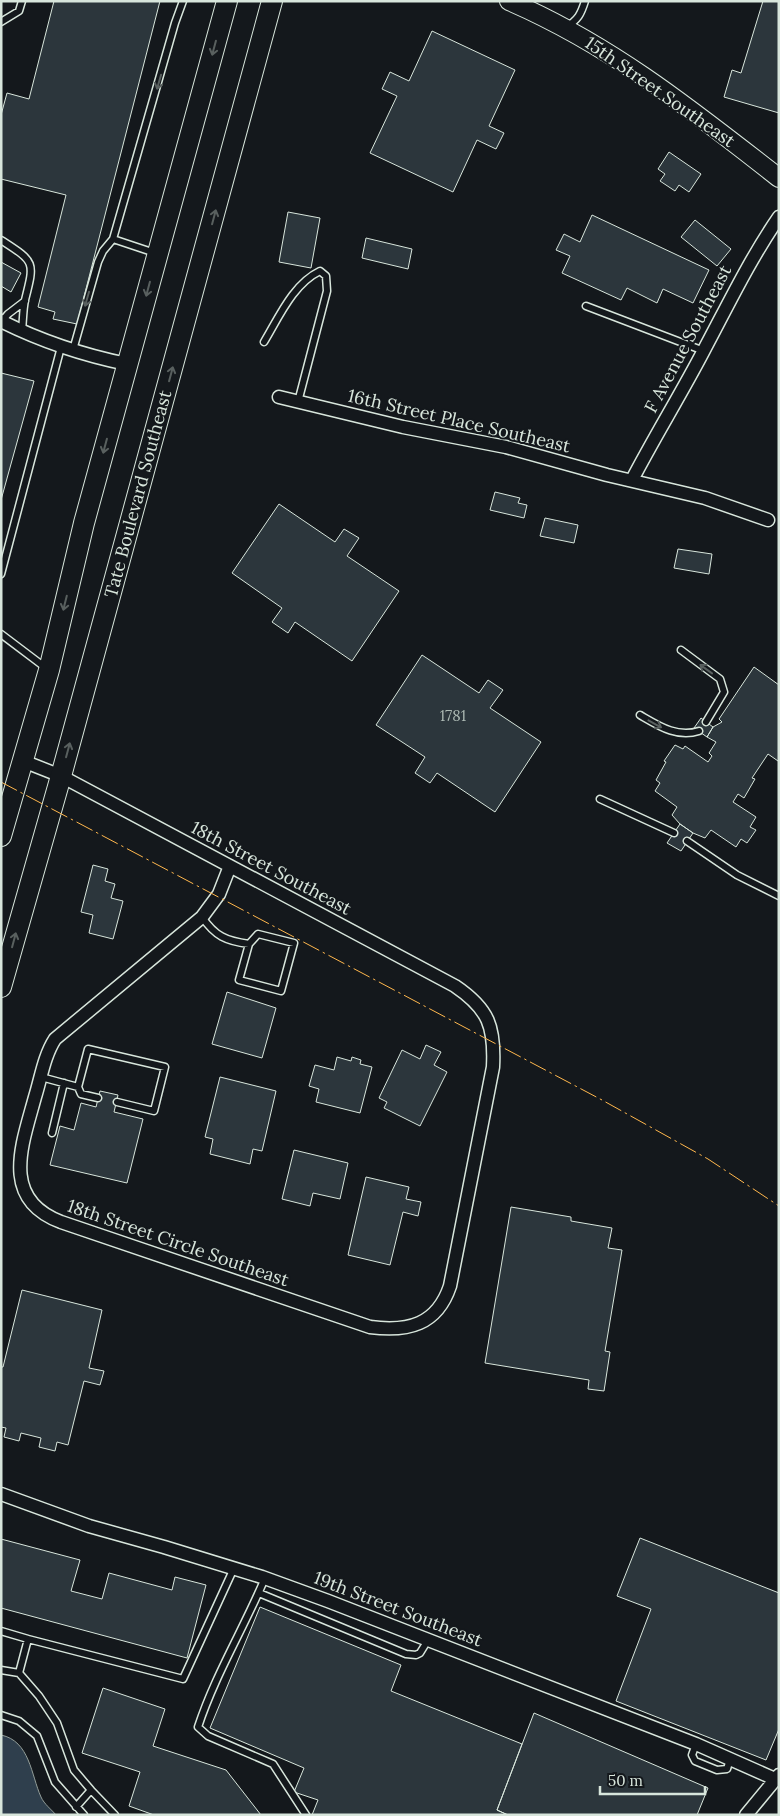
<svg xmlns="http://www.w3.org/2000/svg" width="780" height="1816" viewBox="0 0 780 1816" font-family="Lora,serif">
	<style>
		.water { fill: #2f3f4d; stroke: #939e99 }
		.building { fill: #2c363c; stroke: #d8e6dc }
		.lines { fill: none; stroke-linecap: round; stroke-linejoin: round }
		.lane-casing { stroke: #d8e6dc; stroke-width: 9 }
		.street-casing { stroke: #d8e6dc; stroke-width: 15 }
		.secondary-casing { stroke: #d8e6dc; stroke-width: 20 }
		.primary-casing { stroke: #d8e6dc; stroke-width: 22 }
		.lane { stroke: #14181c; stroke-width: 6 }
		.street { stroke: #14181c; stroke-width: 12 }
		.secondary { stroke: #14181c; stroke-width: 18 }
		.primary { stroke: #14181c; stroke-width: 20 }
		.power { stroke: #ffb74d; stroke-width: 1; stroke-dasharray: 18 4 2.5 4; stroke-linecap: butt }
		.oneway { stroke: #59605f }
		.labels { text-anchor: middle; stroke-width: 4; stroke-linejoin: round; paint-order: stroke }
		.number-label { font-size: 15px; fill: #adbab4 }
		.street-label { font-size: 18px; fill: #d8e6dc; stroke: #14181c }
	</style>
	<rect width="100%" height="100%" fill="#14181c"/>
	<!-- water -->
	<path class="water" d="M1,1735C30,1741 31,1775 41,1797C44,1804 52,1810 56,1815H1Z"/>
	<!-- building -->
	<path class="building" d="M54,1H160L77,324L53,319L55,312L38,307L66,195L1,179V115L7,93L29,99Z
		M763,1H779V113L724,97L732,70L741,73Z
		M432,31L515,70L489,126L504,133L496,149L477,140L453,192L370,153L397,96L382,89L390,72L409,81Z
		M669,152L701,174L689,192L679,185L675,191L660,181L665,174L658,169Z
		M288,212L320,218L311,268L279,262Z
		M592,215L709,270L693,303L663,289L657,303L627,288L621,300L562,273L570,256L556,250L564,234L580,242Z
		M695,220L731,249L717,266L681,237Z
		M366,238L412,249L408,269L362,258Z
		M1,262L21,273L11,292L1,286Z
		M1,373L34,381L1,500Z
		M495,492L520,498L518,503L527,505L524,518L490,510Z
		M279,504L335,542L344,529L359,538L347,556L399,591L352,661L295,622L288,633L272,622L282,608L232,573Z
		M545,518L578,525L574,543L540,536Z
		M678,549L712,554L709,574L674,568Z
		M422,655L479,693L488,680L503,690L490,708L541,742L495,812L437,773L430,783L415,773L425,757L376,725Z
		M754,667L779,685V759L778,761L768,754L752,778L755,779L744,798L738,794L733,802L756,817L750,827L756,830L747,843L741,839L736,847L711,830L705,838L693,833L680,824L672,815L677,807L655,791L660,783L656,780L666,762L664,761L675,745L683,749L685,746L708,762L712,756L709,753L716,742L707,737L713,727L722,722L719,719Z
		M701,718L713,727L707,737L694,728Z
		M680,824L693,833L681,851L667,843Z
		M93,865L108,869L105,881L115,884L111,898L123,901L113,939L89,933L93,915L81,912Z
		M227,992L276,1008L262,1058L212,1044Z
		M426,1045L441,1052L434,1065L447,1072L420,1126L384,1108L387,1102L379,1098L402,1050L420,1059Z
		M337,1057L351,1061L352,1057L361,1060L360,1064L372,1067L360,1113L316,1102L319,1089L309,1086L315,1065L334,1070Z
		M220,1077L276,1091L262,1151L253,1149L250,1164L210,1154L213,1139L205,1137Z
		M100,1091L118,1095L114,1112L143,1119L127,1183L50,1165L60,1126L74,1130L81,1103L96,1107Z
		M294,1150L348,1163L340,1199L313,1193L310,1206L282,1199Z
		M366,1177L409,1187L406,1199L421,1202L418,1216L403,1212L390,1265L348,1255Z
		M511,1207L571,1217V1221L612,1228L608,1248L622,1250L605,1351L610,1352L604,1391L588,1389L589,1380L485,1363Z
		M22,1290L102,1310L89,1368L104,1371L100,1385L84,1381L68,1445L57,1442L55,1451L39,1447L41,1438L21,1433L19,1441L4,1437L6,1428L1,1427V1367H3Z
		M640,1538L779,1593V1729L766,1760L616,1701L651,1609L617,1596Z
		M1,1539L80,1560L71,1591L102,1599L109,1573L172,1590L175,1577L206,1585L187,1658L1,1608Z
		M260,1607L401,1665L391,1691L522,1744L497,1810L508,1815H312L318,1800L294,1792L304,1768L210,1728Z
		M103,1688L165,1709L153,1746L226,1770L261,1815H154L129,1806L140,1772L82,1753Z
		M534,1713L708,1788L697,1815H508L497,1810Z"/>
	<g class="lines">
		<defs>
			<path id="lane" d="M1,22L19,11L22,1
				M566,27C578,20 581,14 585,1
				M113,239L155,253
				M1,240C35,262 35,261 25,300C23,309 23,321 22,331
				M586,306L704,351
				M2,321L8,314L25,301
				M264,342C279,317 293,284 320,271L326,276L327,291L298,402
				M73,350L98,262L103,251L113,239L175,23L183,1
				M1,574L61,347
				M1,634L46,668
				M681,650L720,679L724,692L706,722
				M640,715C659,726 677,738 699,731
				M600,799L674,833
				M687,841L737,875L779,896
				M202,917C215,936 226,941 249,944
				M258,934L294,943L281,991L239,980L249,944Z
				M41,1077L78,1087L88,1049L165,1067L154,1111L117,1102
				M78,1087L81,1094L98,1098
				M52,1133L64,1083
				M265,1578C244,1628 215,1675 198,1727L208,1736L273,1764L306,1815
				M259,1593L406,1654L416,1655L420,1653L428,1640
				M1,1631L28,1639
				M1,1670L19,1673L28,1639L183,1679L234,1568
				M19,1673L39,1696L57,1723L74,1770L91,1790L76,1807
				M1,1715L19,1721L37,1736L55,1782L84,1815
				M696,1744L692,1755L695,1761L717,1770L727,1769L730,1759
				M91,1790L115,1815"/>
			<path id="street" d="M1,321C41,341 83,355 127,364
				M279,397L403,427L506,447L607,475L705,498L768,520
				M632,480C655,436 681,394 704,350C728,305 750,259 779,217
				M23,761L61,776L455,986C489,1009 495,1027 493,1067L450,1286C437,1325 408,1332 370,1327L61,1222C0,1199 22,1145 35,1097C41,1078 44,1056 55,1039L202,917L219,894L230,866
				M1,1494L89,1526L164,1547L262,1577L328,1601L696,1744L775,1779
				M746,1815L779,1775"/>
			<path id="secondary" d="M509,1C611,45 692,110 779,178"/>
			<path id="primary" d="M1,836L49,670L84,523L227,1
				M1,987L61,776L272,1"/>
		</defs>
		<!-- lane casing -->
		<use href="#lane" class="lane-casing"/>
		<!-- street casing -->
		<use href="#street" class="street-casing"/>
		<!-- secondary casing -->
		<use href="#secondary" class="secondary-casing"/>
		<!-- primary casing -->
		<use href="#primary" class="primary-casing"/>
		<!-- lane -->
		<use href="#lane" class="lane"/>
		<!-- street -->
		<use href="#street" class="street"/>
		<!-- secondary -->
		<use href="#secondary" class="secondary"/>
		<!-- primary -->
		<use href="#primary" class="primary"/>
		<!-- power -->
		<path class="power" d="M1,782L602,1100L708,1159L779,1206"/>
	</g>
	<!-- one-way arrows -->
	<defs><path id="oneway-shaft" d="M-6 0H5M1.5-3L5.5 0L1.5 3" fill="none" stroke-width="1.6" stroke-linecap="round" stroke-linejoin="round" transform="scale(1.25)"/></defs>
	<g class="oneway">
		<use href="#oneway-shaft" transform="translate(214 48) rotate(105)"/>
		<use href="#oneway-shaft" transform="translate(159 82) rotate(106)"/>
		<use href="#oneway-shaft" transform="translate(214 217) rotate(-75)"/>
		<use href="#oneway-shaft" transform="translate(148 289) rotate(105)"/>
		<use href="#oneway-shaft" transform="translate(87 299) rotate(106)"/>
		<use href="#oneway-shaft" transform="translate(171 374) rotate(-75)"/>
		<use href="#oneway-shaft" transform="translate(105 446) rotate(105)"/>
		<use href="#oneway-shaft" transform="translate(65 603) rotate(104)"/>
		<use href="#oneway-shaft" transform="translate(706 669) rotate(-144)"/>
		<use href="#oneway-shaft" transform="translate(655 724) rotate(29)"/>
		<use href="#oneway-shaft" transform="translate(68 750) rotate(-75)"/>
		<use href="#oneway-shaft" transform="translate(14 940) rotate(-75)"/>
	</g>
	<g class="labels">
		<!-- number labels -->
		<g class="number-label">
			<text x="453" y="721">1781</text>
		</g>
		<!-- street labels -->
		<g class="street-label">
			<text transform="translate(660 92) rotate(35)" y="6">15th Street Southeast</text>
			<text transform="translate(688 339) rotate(-62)" y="6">F Avenue Southeast</text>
			<text transform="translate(459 421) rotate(13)" y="6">16th Street Place Southeast</text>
			<text transform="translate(138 494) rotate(-75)" y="6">Tate Boulevard Southeast</text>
			<text transform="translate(271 868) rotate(28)" y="6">18th Street Southeast</text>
			<text transform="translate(178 1243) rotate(19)" y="6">18th Street Circle Southeast</text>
			<text transform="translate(398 1609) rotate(21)" y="6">19th Street Southeast</text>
		</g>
	</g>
	<!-- border -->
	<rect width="780" height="1816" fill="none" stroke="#d8e6dc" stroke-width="5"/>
	<!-- scale -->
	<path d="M600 1786v8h105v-8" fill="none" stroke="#d8e6dc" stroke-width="2.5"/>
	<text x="608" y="1786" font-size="15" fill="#d8e6dc" stroke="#14181c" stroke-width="4" paint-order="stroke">50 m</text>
</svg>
